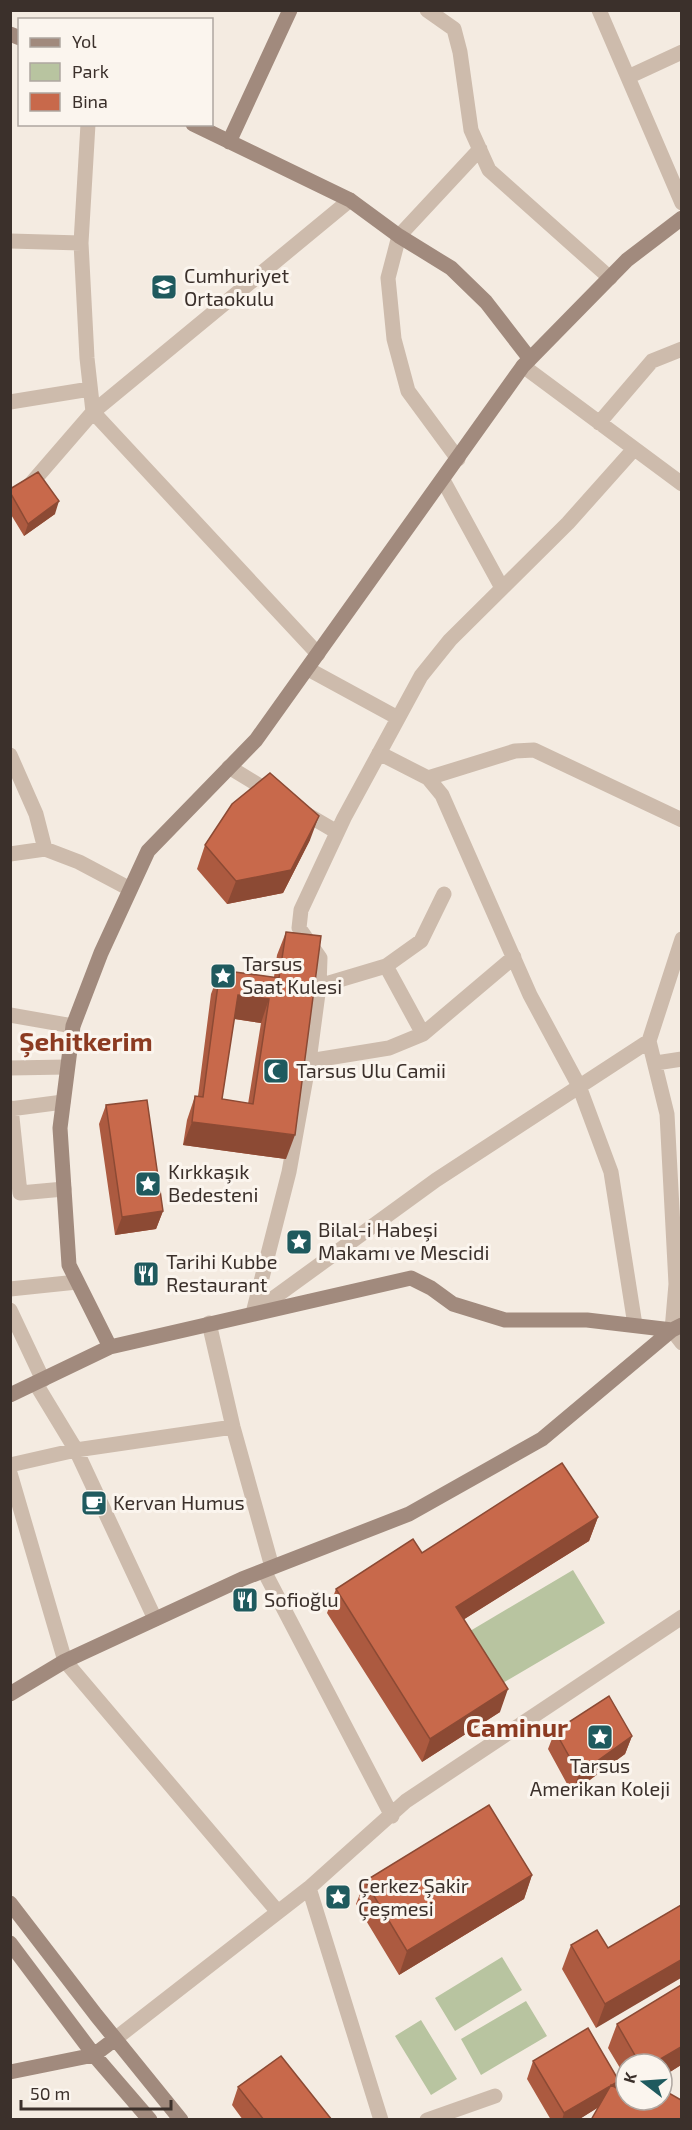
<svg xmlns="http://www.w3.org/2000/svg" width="692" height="2130" viewBox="0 0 692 2130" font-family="'Exo 2',sans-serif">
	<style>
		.green { fill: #b8c4a0 }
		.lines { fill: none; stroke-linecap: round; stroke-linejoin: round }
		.street { stroke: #cdbbac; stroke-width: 15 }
		.secondary { stroke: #a18a7d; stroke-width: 15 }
		.wall { fill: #ac5a40; fill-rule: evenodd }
		.shaded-wall { fill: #8c4a34 }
		.building { fill: #c8694b; stroke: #8c4a34; stroke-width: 1.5; fill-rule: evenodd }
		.labels { text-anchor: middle; stroke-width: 6; stroke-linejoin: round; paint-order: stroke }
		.poi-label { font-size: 20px; fill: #3b302b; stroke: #fbf5ee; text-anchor: start }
		.district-label { font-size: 26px; font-weight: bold; fill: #8c3b22; stroke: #fbf5ee }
	</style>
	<rect width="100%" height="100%" fill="#f4ebe1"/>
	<!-- green -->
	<path class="green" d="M573,1570L605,1623L496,1687L465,1634Z
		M502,1957L522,1990L455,2031L435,1998Z
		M526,2001L547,2036L481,2075L461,2039Z
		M421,2020L457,2079L431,2095L395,2036Z"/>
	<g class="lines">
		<!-- street -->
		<path class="street" d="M427,10L454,29L460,52L471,130L489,170L610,278
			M599,10L682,203
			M628,77L682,52
			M88,124L81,243L87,358L93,412L318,654
			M10,241L81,243
			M523,366L682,484
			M10,402L90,389
			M599,423L652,361L682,349
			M458,459L408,391L394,339L388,278L399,236L480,149
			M443,480L502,588
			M10,498L29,486L93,412L350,200
			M308,669L398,718
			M379,753L428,778L442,795L530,995L579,1086L611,1172L635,1325
			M10,755L36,814L45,849
			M229,767L273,794
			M428,778L515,751L534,750L682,820
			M301,811L337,832
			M10,854L45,849L79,862L130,889
			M682,939L649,1041L667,1114L676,1284L672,1330L682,1343
			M386,966L423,1034
			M319,986L386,966L421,941L444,894
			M10,1015L73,1026
			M309,1061L389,1048L423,1034L514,957
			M656,1063L682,1059
			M10,1068L67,1067
			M11,1108L20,1193L64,1189
			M10,1109L63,1102
			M10,1289L77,1282
			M10,1310L43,1380
			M253,1313L289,1172L309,1061L319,986L320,958L299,928L301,910L344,818L421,676L450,640L568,523L634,449
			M253,1313L436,1180L649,1041
			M209,1323L233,1427L272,1567
			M36,1384L76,1450L155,1619
			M10,1465L76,1450L233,1427
			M10,1473L65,1661L278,1912
			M264,1571L392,1816
			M309,1888L381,2120
			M115,2039L309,1888L406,1801L682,1617
			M427,2120L495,2096"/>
		<!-- secondary -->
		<path class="secondary" d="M10,34L20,38
			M193,124L350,200L399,236L451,268L486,302L530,359
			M229,142L290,10
			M110,1347L69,1265L60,1128L73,1026L101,953L148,851L256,740L523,366L627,260L682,218
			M10,1395L110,1347L411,1278L431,1288L453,1304L505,1320H587L672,1330
			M10,1694L65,1661L242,1579L409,1514L542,1439L672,1330L682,1325
			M10,1903L96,2015L181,2120
			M10,1943L94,2055L150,2120
			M10,2072L94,2055L115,2039"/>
	</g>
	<!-- wall -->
	<path class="wall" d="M10,489L55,514L24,536L10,513Z
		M310,840L283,893L227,904L197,869L205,845Z
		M286,932V1159L183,1145L187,1120L195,1096H198L211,994L220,970L274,977L277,955ZM234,1019L261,1023L248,1104L222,1099Z
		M106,1105L163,1211L156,1229L115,1235L99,1124Z
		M598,1517L589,1541L464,1619L500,1712L422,1762L327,1613L336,1589L422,1553Z
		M555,1731L632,1736L625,1754L572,1793L548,1749Z
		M532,1875L524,1899L399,1975L356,1904L365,1881Z
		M681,1905L596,2028L562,1969L571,1945L608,1948Z
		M617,2024L681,2065L662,2077V2064H626V2078L608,2048Z
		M533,2061L619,2081L617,2088L598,2107L578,2120H551L527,2079Z
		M238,2087L332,2120H243L232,2105Z"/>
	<!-- shaded-wall -->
	<path class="shaded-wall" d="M59,501L55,514L24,536L28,524Z
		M319,816L310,840L283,893L227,904L236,881Z
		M238,995L269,999L261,1023L229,1018Z
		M192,1122L295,1135L286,1159L183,1145Z
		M163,1211L156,1229L115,1235L122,1217Z
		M598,1517L589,1541L447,1630L456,1607Z
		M508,1689L500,1712L422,1762L430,1739Z
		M632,1736L625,1754L572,1793L579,1774Z
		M532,1875L524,1899L399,1975L407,1951Z
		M681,1960V1978L596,2028L605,2004Z
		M681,2047V2065L662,2077V2064H652Z
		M619,2081L612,2099L578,2120H562L564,2113Z"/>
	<!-- building -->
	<path class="building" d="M38,472L59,501L28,524L10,492V489Z
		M270,773L319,816L291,870L236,881L205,845L232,804Z
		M286,932L321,936L295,1135L192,1122L195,1096L203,1097L220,970L279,978ZM238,995L269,999L253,1104L222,1099Z
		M147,1100L163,1211L122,1217L106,1105Z
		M562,1463L598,1517L456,1607L508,1689L430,1739L336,1589L413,1539L422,1553Z
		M609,1696L632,1736L579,1774L555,1731Z
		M489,1805L532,1875L407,1951L365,1881Z
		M681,1905V1960L605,2004L571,1945L597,1930L608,1948Z
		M681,1985V2047L652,2064H640L617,2024Z
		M588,2028L619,2081L564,2113L533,2061Z
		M281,2056L332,2120H264L238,2087Z
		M611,2085L626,2093V2100H662V2089L681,2100V2120H591Z"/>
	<!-- icons -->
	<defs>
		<symbol id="school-square" viewBox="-11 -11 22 22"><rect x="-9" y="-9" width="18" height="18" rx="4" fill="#1f5a5e" stroke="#fbf5ee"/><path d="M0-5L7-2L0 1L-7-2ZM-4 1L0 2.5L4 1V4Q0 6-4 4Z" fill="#fff"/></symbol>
		<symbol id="sight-square" viewBox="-11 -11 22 22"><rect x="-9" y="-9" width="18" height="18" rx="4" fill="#1f5a5e" stroke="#fbf5ee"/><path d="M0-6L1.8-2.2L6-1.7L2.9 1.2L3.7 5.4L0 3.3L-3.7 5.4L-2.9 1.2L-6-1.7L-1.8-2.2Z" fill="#fff"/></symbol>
		<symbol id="mosque-square" viewBox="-11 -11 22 22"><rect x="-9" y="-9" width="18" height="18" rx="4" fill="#1f5a5e" stroke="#fbf5ee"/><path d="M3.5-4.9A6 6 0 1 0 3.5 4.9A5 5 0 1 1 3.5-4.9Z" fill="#fff"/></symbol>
		<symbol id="restaurant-square" viewBox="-11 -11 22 22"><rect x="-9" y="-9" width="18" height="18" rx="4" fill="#1f5a5e" stroke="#fbf5ee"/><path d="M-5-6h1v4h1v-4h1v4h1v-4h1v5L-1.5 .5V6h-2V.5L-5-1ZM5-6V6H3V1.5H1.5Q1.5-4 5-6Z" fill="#fff"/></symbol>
		<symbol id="cafe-square" viewBox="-11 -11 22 22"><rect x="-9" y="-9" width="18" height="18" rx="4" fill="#1f5a5e" stroke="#fbf5ee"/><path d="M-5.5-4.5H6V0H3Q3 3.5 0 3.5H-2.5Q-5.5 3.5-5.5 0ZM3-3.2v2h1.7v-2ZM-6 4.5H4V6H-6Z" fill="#fff"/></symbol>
	</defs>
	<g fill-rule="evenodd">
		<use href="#school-square" x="149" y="272" width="30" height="30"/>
		<use href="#sight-square" x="208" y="961" width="30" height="30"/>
		<use href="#mosque-square" x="261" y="1056" width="30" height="30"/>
		<use href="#sight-square" x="133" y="1169" width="30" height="30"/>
		<use href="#sight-square" x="284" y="1227" width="30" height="30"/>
		<use href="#restaurant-square" x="131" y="1259" width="30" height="30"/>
		<use href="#cafe-square" x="79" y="1488" width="30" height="30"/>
		<use href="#restaurant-square" x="230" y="1585" width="30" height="30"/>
		<use href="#sight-square" x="585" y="1722" width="30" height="30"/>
		<use href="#sight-square" x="323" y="1882" width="30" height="30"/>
	</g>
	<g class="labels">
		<!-- poi labels -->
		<g class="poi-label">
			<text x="184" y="283">Cumhuriyet<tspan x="184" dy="23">Ortaokulu</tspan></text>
			<text x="242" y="971">Tarsus<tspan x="242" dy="23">Saat Kulesi</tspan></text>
			<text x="296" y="1078">Tarsus Ulu Camii</text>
			<text x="168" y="1179">Kırkkaşık<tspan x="168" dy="23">Bedesteni</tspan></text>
			<text x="318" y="1237">Bilal-i Habeşi<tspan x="318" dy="23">Makamı ve Mescidi</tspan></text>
			<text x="166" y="1269">Tarihi Kubbe<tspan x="166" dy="23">Restaurant</tspan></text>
			<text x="113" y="1510">Kervan Humus</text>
			<text x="264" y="1607">Sofioğlu</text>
			<text x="600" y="1773" text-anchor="middle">Tarsus<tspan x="600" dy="23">Amerikan Koleji</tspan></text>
			<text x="358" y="1893">Çerkez Şakir<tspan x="358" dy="23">Çeşmesi</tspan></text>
		</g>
		<!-- district labels -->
		<g class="district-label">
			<text x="86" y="1051">Şehitkerim</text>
			<text x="517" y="1737">Caminur</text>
		</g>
	</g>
	<!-- border -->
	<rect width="692" height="2130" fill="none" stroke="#3b302b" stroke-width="24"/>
	<!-- legend -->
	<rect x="18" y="18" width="195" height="108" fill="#fbf5ee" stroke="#aea6a0" stroke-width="1.5"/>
	<rect x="30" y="38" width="30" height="9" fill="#a18a7d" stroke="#aea6a0" stroke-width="1.5"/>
	<text x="72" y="48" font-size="18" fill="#3b302b">Yol</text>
	<rect x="30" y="63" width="30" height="18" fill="#b8c4a0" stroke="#aea6a0" stroke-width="1.5"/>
	<text x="72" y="78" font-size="18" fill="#3b302b">Park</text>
	<rect x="30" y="93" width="30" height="18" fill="#c8694b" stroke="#aea6a0" stroke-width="1.5"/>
	<text x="72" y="108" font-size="18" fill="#3b302b">Bina</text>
	<!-- north arrow -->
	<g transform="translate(644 2082) rotate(287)"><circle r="28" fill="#fbf5ee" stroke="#aea6a0" stroke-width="1.5"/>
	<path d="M0-4.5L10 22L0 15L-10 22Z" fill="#1f5a5e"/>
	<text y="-9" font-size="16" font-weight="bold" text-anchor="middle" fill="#3b302b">K</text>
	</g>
	<!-- scale -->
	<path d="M21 2100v9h150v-9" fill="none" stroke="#3b302b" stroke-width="3"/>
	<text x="30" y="2100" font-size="18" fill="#3b302b" stroke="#fbf5ee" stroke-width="4.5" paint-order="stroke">50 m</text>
</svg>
